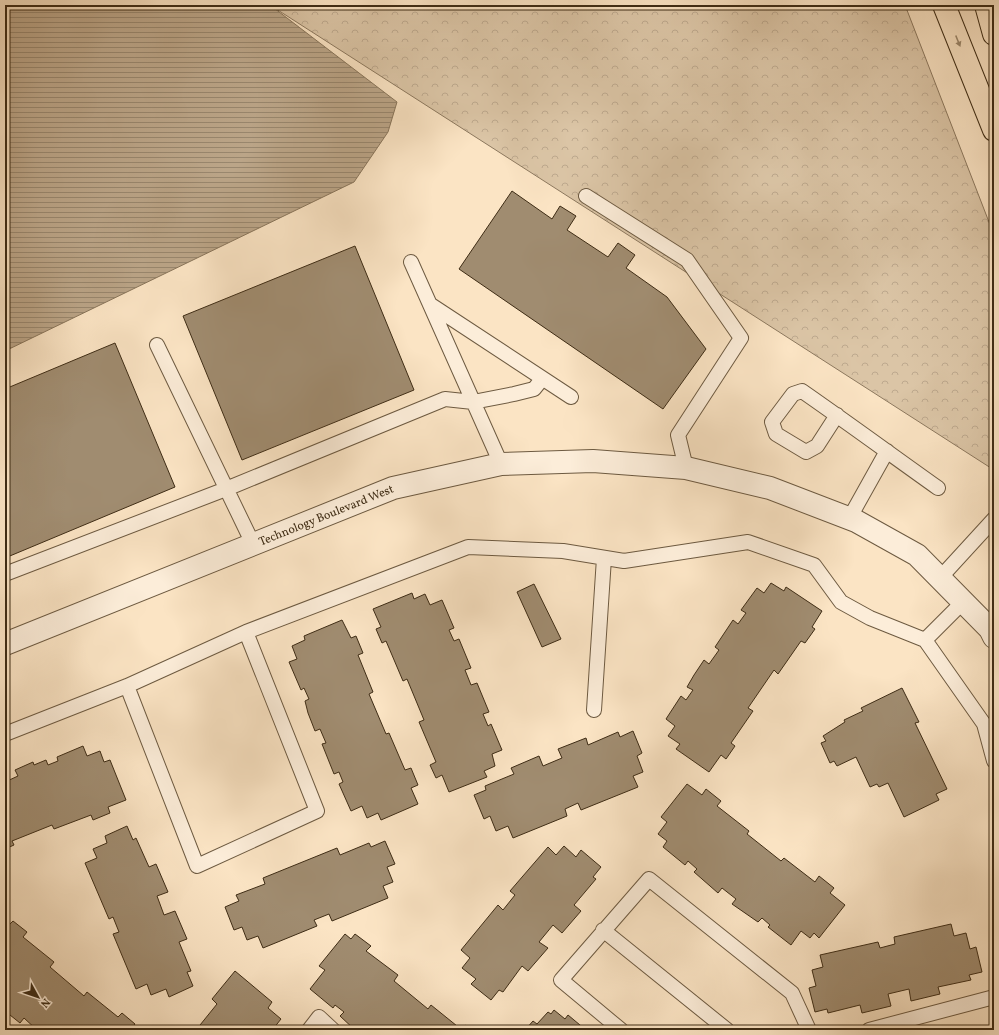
<svg xmlns="http://www.w3.org/2000/svg" width="999" height="1035" viewBox="0 0 999 1035" font-family="Vollkorn,serif">
	<style>
		.forest { fill: url(#forest-crowns); stroke: #8c785e }
		.water { fill: url(#water-rules); stroke: #89755a }
		.building { fill: #a08c70; stroke: #3e2c15 }
		.lines { fill: none; stroke-linecap: round; stroke-linejoin: round }
		.lane-casing { stroke: #6d5a41; stroke-width: 16 }
		.street-casing { stroke: #6d5a41; stroke-width: 24 }
		.primary-casing { stroke: #3e2c15; stroke-width: 24 }
		.highway-casing { stroke: #3e2c15; stroke-width: 24 }
		.lane { stroke: #fcedd9; stroke-width: 14 }
		.street { stroke: #fcedd9; stroke-width: 22 }
		.primary { stroke: #fbe4c4; stroke-width: 22 }
		.highway { stroke: #fbe4c4; stroke-width: 22 }
		.oneway { fill: #9c886c }
		.labels { text-anchor: middle; stroke-width: 4; stroke-linejoin: round; paint-order: stroke }
		.street-label { font-size: 12px; fill: #3e2c15; stroke: #fcedd9 }
	</style>
	<defs>
		<pattern id="forest-crowns" width="20" height="18" patternUnits="userSpaceOnUse"><rect width="20" height="18" fill="#dbc5a6"/><path d="M2 6a3 3 0 1 1 6 0M12 15a3 3 0 1 1 6 0" fill="none" stroke="#bda98e"/></pattern>
		<pattern id="water-rules" width="6" height="5" patternUnits="userSpaceOnUse"><rect width="6" height="5" fill="#bba588"/><path d="M0 2.5h6" fill="none" stroke="#99876e"/></pattern>
	</defs>
	<rect width="100%" height="100%" fill="#fbe4c4"/>
	<filter id="stains"><feTurbulence type="fractalNoise" baseFrequency=".005" numOctaves="4"/><feColorMatrix values="0 0 0 0 .2 0 0 0 0 .09 0 0 0 0 .02 0 0 0 .5 -.17"/></filter>
	<radialGradient id="worn" r=".72"><stop offset=".6" stop-color="#630" stop-opacity="0"/><stop offset="1" stop-color="#630" stop-opacity=".3"/></radialGradient>
	<!-- forest -->
	<path class="forest" d="M270,5H905L994,235V470Z"/>
	<!-- water -->
	<path class="water" d="M5,5H270L397,102L388,132L354,182L5,351Z"/>
	<!-- building -->
	<path class="building" d="M512,191L552,219L560,206L576,216L567,230L608,257L618,243L635,255L626,268L667,297L706,349L663,409L459,269Z
		M355,246L414,390L242,460L183,316Z
		M115,343L175,487L5,558V389Z
		M771,583L784,591L786,587L822,611L812,627L815,629L805,643L801,641L778,674L774,670L748,708L753,711L731,743L735,746L726,759L721,755L709,772L676,749L680,744L668,736L675,726L666,719L681,696L686,700L693,690L687,687L694,675L704,660L709,664L719,650L715,647L733,620L738,624L746,613L741,610L757,588L764,593Z
		M534,584L561,639L542,647L517,592Z
		M412,593L414,599L425,594L430,605L442,600L454,628L449,630L454,641L459,639L471,668L465,670L471,685L477,683L489,712L483,714L488,726L491,724L502,750L492,754L495,766L484,771L487,777L449,792L442,775L436,778L430,765L436,762L419,722L424,720L407,679L403,681L386,641L382,643L376,629L381,627L373,609Z
		M342,620L351,638L356,636L363,653L358,655L373,692L369,694L386,734L389,733L405,770L411,768L418,785L411,788L418,804L381,820L378,813L367,818L362,806L351,811L339,784L343,782L339,772L334,774L322,744L326,743L320,729L315,731L308,713L305,701L309,699L304,688L301,690L289,662L297,659L292,646L305,640L304,636Z
		M902,688L919,722L915,723L947,789L936,794L939,800L904,817L888,783L879,787L877,784L870,787L856,757L837,766L834,761L830,763L821,743L826,741L823,736L845,722L844,720L863,711L861,708Z
		M633,731L642,753L637,756L643,772L633,776L638,787L581,810L578,803L565,809L567,816L513,838L508,826L496,831L490,816L484,819L474,795L486,790L485,786L514,774L511,768L539,756L543,766L562,758L558,749L586,738L588,745L618,732L620,737Z
		M83,746L87,756L100,751L104,762L110,760L126,800L108,807L110,813L93,820L91,815L54,829L52,825L12,841L14,845L5,849V782L18,776L15,770L33,762L34,765L46,760L48,765L58,761L57,757Z
		M687,784L702,795L706,789L721,801L717,806L749,831L747,834L781,861L784,858L815,882L819,876L834,888L830,893L845,905L819,938L814,933L810,938L801,931L791,945L768,927L770,925L762,918L758,922L732,904L736,899L722,888L718,893L694,872L697,869L688,861L685,865L663,847L667,841L658,834L667,822L661,817Z
		M127,826L133,840L136,838L149,867L156,864L168,892L157,896L164,915L175,911L187,939L179,942L191,971L187,972L193,986L169,997L166,989L151,995L147,984L136,989L113,934L119,932L113,917L109,919L85,863L97,858L93,849L107,843L105,836Z
		M385,841L395,864L387,867L393,882L383,886L388,898L332,921L329,914L314,920L317,926L263,948L258,936L247,940L242,927L234,930L225,907L239,901L236,895L265,884L263,878L337,848L340,855L369,843L371,847Z
		M564,846L576,857L581,850L601,867L593,877L596,879L574,905L581,911L562,933L553,925L539,942L548,948L528,971L522,966L503,992L499,990L491,1000L471,984L476,979L462,968L470,958L461,950L498,905L503,910L515,895L510,891L548,847L556,855Z
		M13,921L27,932L23,937L54,962L50,967L84,996L87,992L118,1017L122,1013L135,1024L132,1028L135,1030H37L24,1018L20,1023L5,1011V923L8,926Z
		M951,924L954,936L966,933L970,949L976,947L982,972L969,975L971,980L938,987L940,994L911,1001L909,989L888,994L891,1006L862,1013L860,1005L828,1013L827,1009L815,1012L809,988L816,986L812,970L823,967L820,955L878,942L880,948L895,944L894,937Z
		M345,934L351,939L355,934L371,946L366,951L398,975L394,981L428,1009L431,1005L462,1030L465,1025L471,1030H355L340,1016L344,1012L335,1005L333,1008L310,989L325,970L319,966Z
		M235,971L272,1002L268,1008L281,1019L273,1029L274,1030H196L217,1004L212,999Z
		M554,1010L565,1019L568,1015L586,1030H525L533,1021L537,1024L548,1012L551,1014Z"/>
	<g class="lines">
		<defs>
			<path id="lane" d="M586,196L687,260L741,338L678,435L686,468
				M411,262L501,464
				M431,305L571,397
				M157,345L253,544
				M837,415L817,446L806,452L776,434L772,422L793,394L802,391C848,423 893,456 938,488
				M849,519L887,451
				M5,574L226,489L445,399L473,402L514,394L534,389L542,379
				M940,578L994,519
				M963,602L925,640L984,724L994,761
				M246,632L468,547L563,551L624,561L748,542L814,565L841,602L870,618L925,640
				M594,710L604,558
				M5,734L127,686L246,632L317,811L197,866L127,686
				M603,930L727,1030
				M309,1030L319,1017L333,1030
				M621,1030L561,980L649,879L792,993L809,1030
				M869,1030L994,997"/>
			<path id="street" d="M5,644L393,488L501,464L593,461L686,468L770,488L856,521L917,555L990,629L994,637"/>
			<path id="primary" d="M944,5L994,130"/>
			<path id="highway" d="M986,5L994,34"/>
		</defs>
		<!-- lane casing -->
		<use href="#lane" class="lane-casing"/>
		<!-- street casing -->
		<use href="#street" class="street-casing"/>
		<!-- primary casing -->
		<use href="#primary" class="primary-casing"/>
		<!-- highway casing -->
		<use href="#highway" class="highway-casing"/>
		<!-- lane -->
		<use href="#lane" class="lane"/>
		<!-- street -->
		<use href="#street" class="street"/>
		<!-- primary -->
		<use href="#primary" class="primary"/>
		<!-- highway -->
		<use href="#highway" class="highway"/>
	</g>
	<!-- one-way arrows -->
	<defs><path id="oneway-solid" d="M-6-.8H1V-3.2L6.5 0L1 3.2V.8H-6Z"/></defs>
	<use class="oneway" href="#oneway-solid" transform="translate(958 41) rotate(68)"/>
	<g class="labels">
		<!-- street labels -->
		<g class="street-label">
			<text transform="translate(326 515) rotate(-22)" y="4">Technology Boulevard West</text>
		</g>
	</g>
	<!-- margin -->
	<rect width="999" height="1035" fill="none" stroke="#fbe4c4" stroke-width="20"/>
	<rect x="6" y="6" width="987" height="1023" fill="none" stroke="#3e2c15" stroke-width="2"/>
	<rect x="10" y="10" width="979" height="1015" fill="none" stroke="#3e2c15"/>
	<!-- north arrow -->
	<g transform="translate(38 997) rotate(130)" stroke="#fcedd9" stroke-width="3" paint-order="stroke">
	<path d="M0-3L7 15L0 10L-7 15Z" fill="#3e2c15"/>
	<text y="-6" font-size="11" font-weight="bold" text-anchor="middle" fill="#3e2c15">N</text>
	</g>
	<rect width="100%" height="100%" filter="url(#stains)"/>
	<rect width="100%" height="100%" fill="url(#worn)"/>
</svg>
